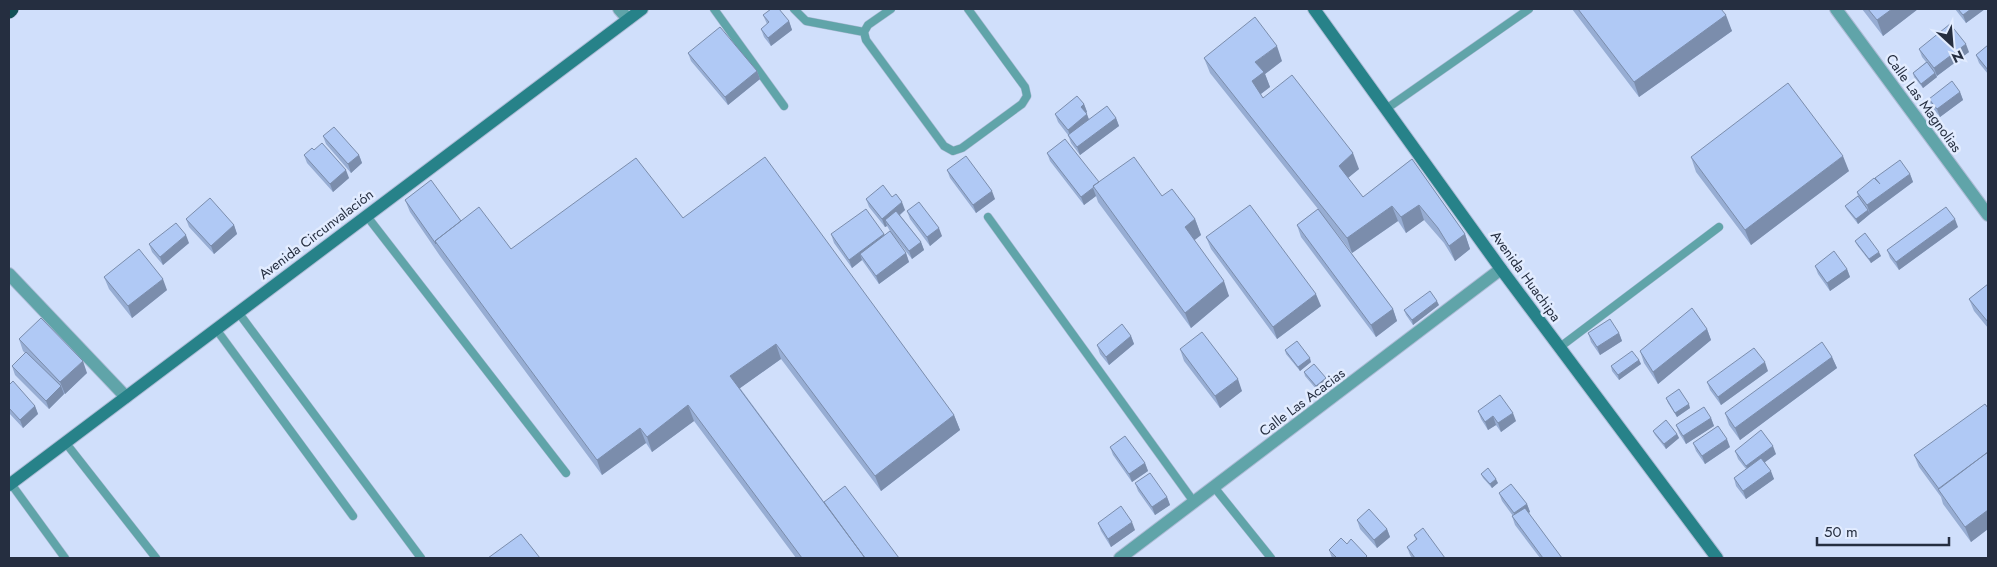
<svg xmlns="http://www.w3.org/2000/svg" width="1997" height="567" viewBox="0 0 1997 567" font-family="Jost,sans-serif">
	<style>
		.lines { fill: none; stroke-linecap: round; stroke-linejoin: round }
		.lane-casing { stroke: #aebcd6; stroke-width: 9 }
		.street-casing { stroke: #aebcd6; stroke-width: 14 }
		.secondary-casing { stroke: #aebcd6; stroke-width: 14 }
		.highway-casing { stroke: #aebcd6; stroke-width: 16 }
		.lane { stroke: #60a4a9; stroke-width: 8 }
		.street { stroke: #60a4a9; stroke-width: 12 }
		.secondary { stroke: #278289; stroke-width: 12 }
		.highway { stroke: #115055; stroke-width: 15 }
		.wall { fill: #97add3 }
		.shaded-wall { fill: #7b8dac }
		.building { fill: #b0c9f5; stroke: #7b8dac }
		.labels { text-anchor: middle; stroke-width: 5; stroke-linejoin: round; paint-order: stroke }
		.street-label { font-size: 14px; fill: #252e40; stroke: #e2ecff }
	</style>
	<rect width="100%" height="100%" fill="#d0dffb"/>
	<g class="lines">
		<defs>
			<path id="lane" d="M714,9L784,106
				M794,9L806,21L864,32
				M891,9L868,25L864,32L866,40L944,146L953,151L962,148L1022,104L1027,96L1025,87L968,9
				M1386,109L1529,9
				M366,215L566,473
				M988,217L1194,502
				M238,312L421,558
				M216,329L353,516
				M1560,347L1719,227
				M65,442L156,558
				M9,481L65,558
				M1214,487L1271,558"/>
			<path id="street" d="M619,9L628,19
				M1836,9L1988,215
				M9,274L126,397
				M1120,558L1501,269"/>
			<path id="secondary" d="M1314,9L1501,269L1717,558
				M9,485L642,9"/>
			<path id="highway" d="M9,11L11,9"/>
		</defs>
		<!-- lane casing -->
		<use href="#lane" class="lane-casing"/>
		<!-- street casing -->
		<use href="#street" class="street-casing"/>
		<!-- secondary casing -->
		<use href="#secondary" class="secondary-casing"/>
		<!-- highway casing -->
		<use href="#highway" class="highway-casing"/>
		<!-- lane -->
		<use href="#lane" class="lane"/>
		<!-- street -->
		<use href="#street" class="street"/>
		<!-- secondary -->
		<use href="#secondary" class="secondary"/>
		<!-- highway -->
		<use href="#highway" class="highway"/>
	</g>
	<!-- wall -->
	<path class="wall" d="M1572,9H1721L1732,31L1639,97Z
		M1862,9H1918L1883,36Z
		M1955,9H1985L1966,23Z
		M763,15L789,21L792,30L771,46L764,37L761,29L767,24Z
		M1988,45V74L1979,63L1976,55Z
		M1919,49L1969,52L1937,76L1936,74L1937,77L1923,88L1914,77L1913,73L1926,62L1922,57Z
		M688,53L757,71L760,79L728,105L691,61Z
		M1204,58L1282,61L1265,74L1270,87L1261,94L1263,98L1359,169L1348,178L1363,197L1412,159L1465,234L1470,249L1455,261L1444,243L1424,220L1406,233L1398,221L1352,253L1329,223L1393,309L1397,321L1376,337L1301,237L1297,225L1318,209L1210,73Z
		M1960,92L1963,100L1940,117L1932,107L1929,99Z
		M1084,104L1087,112L1086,113L1089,119L1116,118L1119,126L1080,155L1071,143L1068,135L1058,122L1055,114Z
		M323,136L359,155L362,163L351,173L326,144Z
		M314,150L349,178L333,192L307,163L304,155Z
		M1047,153L1099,182L1162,196L1195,219L1201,235L1194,240L1229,296L1191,328L1098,202L1096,196L1084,205L1050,161Z
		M1691,157L1849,171L1751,245L1696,172Z
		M947,170L995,199L976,213L950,178Z
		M1910,174L1913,182L1870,214V213V214L1858,224L1847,210L1845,206L1858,196L1857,192L1876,180L1875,178Z
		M892,197L905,210L900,215L921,242L924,250L912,259L893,235L906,253L909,262L879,284L862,260L852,268L834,243L831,234H884L885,235L890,231L887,226L885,227L869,207L866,199Z
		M405,200L461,221L511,249L683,218L954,415L960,430L881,491L781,359L740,388L824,502L899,558H796L694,421L652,452L646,443L602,475L440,256L410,212Z
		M907,211L942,236L930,246L910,219Z
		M186,219L234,225L237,234L214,254L189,227Z
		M1958,227L1899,270L1890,258L1887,250Z
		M1206,237L1321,306L1277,339L1211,249Z
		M1855,241L1881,256L1871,263L1857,245Z
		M189,243L163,265L152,252L149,244Z
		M1815,266L1847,269L1850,277L1830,291L1818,274Z
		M104,277L167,290L132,318L109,289Z
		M1988,284V328L1974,311L1969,299Z
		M1439,305L1413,325L1406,315L1404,310Z
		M1707,329L1711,340L1658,384L1644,363L1640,351Z
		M1588,333H1619L1622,341L1600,355L1591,342Z
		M1131,336L1134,344L1109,365L1100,354L1097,345Z
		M19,339L87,373L65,394L63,393L64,394L49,409L15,375L12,366L25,353L23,351Z
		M1180,349L1242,391L1220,408L1184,361Z
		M1285,350L1311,362L1300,371L1286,354Z
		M1832,357L1837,368L1740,440L1729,425L1725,413Z
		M1639,360L1641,364L1619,380L1612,371L1611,366Z
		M1768,371L1721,405L1710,390L1707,382Z
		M1304,372L1327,382L1317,390L1305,376Z
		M9,385L35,406L38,414L23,428L9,413Z
		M1666,398L1690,408L1677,417L1668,403Z
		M1988,408V529L1971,542L1943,504L1941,497L1919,467L1914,455Z
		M1478,411L1516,421L1501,432L1496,425L1488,430L1481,419Z
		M1711,418L1714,426L1686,444L1679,433L1676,425Z
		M1653,431L1677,434L1679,438L1666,449L1655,435Z
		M1693,443L1730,447L1705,464L1696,451Z
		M1110,447L1145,463L1148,471L1132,482L1113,455Z
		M1735,451L1776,454L1765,462L1774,479L1746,499L1736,486L1734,478L1746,469L1738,459Z
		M1481,474L1498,483L1492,488L1483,478Z
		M1135,483L1167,497L1170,505L1155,515L1138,491Z
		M1499,493L1527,504L1530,512L1528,513L1562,558H1540L1515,525L1512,516H1513L1502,501Z
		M1357,520L1387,529L1390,537L1377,548L1360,529Z
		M1098,523L1135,530L1111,547L1101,531Z
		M1414,535L1445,558H1412L1410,555L1407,547L1416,540Z
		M1347,544L1368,558H1332L1329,550Z"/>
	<!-- shaded-wall -->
	<path class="shaded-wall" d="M1892,9H1918L1883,36L1877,20Z
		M1971,9H1985L1966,23L1963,15Z
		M1726,15L1732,31L1639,97L1634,82Z
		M789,21L792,30L771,46L768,38Z
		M1966,44L1969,52L1937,76L1934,68Z
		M1277,46L1282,61L1265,74L1270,87L1258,96L1252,81L1255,62Z
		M757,71L760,79L728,105L725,97Z
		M1935,73L1937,77L1923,88L1921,84Z
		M1960,92L1963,100L1940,117L1937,109Z
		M1084,104L1087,112L1084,115L1081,107Z
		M1087,114L1090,123L1071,138L1068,130Z
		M1116,118L1119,126L1080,155L1077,147Z
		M1353,153L1359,169L1344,181L1339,166Z
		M359,155L362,163L351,173L348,164Z
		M1843,156L1849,171L1751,245L1745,230Z
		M346,170L349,178L333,192L330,184Z
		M1910,174L1913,182L1870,214L1867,205Z
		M1093,188L1096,196L1084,205L1081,197Z
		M992,191L995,199L976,213L973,205Z
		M902,202L905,210L888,225L885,220L887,226L885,227L882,219Z
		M1419,205L1424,220L1406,233L1401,217Z
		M1392,206L1398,221L1352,253L1347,238Z
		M1868,210L1870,214L1858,224L1856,219Z
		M1195,219L1201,235L1191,243L1185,227Z
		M1955,219L1958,227L1899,270L1896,262Z
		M234,225L237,234L214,254L211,246Z
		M939,228L942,236L930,246L927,237Z
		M884,234L887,242L860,254L862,260L852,268L849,260Z
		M1465,234L1470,249L1455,261L1449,246Z
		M186,235L189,243L163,265L160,257Z
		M921,242L924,250L912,259L909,251Z
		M1879,252L1881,256L1871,263L1869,259Z
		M906,253L909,262L879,284L876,276Z
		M1847,269L1850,277L1830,291L1827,283Z
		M163,279L167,290L132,318L128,306Z
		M1224,281L1229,296L1191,328L1185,313Z
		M1316,294L1321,306L1277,339L1273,327Z
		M1437,301L1439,305L1413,325L1412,320Z
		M1393,309L1397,321L1376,337L1371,325Z
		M1707,329L1711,340L1658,384L1653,372Z
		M1619,333L1622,341L1600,355L1597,347Z
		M1131,336L1134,344L1109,365L1106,357Z
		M776,344L781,359L736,391L730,376Z
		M1832,357L1837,368L1740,440L1735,428Z
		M1310,358L1311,362L1300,371L1298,367Z
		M1639,360L1641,364L1619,380L1618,375Z
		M83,361L87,373L65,394L60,382Z
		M1765,362L1768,371L1721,405L1718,397Z
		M1326,378L1327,382L1317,390L1316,386Z
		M1238,379L1242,391L1220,408L1215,396Z
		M61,386L64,394L49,409L46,401Z
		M1689,404L1690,408L1677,417L1675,413Z
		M688,405L694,421L652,452L647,437Z
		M35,406L38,414L23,428L20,420Z
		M1513,413L1516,421L1501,432L1498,423Z
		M954,415L960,430L881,491L875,476Z
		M1493,416L1496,425L1488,430L1485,422Z
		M1711,418L1714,426L1686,444L1683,436Z
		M640,428L646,443L602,475L597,460Z
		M1677,434L1679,438L1666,449L1664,444Z
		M1727,439L1730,447L1705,464L1702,456Z
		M1773,446L1776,454L1749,474L1746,466Z
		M1145,463L1148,471L1132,482L1129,474Z
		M1771,471L1774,479L1746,499L1743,491Z
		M1496,479L1498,483L1492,488L1490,484Z
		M1167,497L1170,505L1155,515L1152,507Z
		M1527,504L1530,512L1517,521L1514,513Z
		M1988,510V529L1971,542L1965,527Z
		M1132,522L1135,530L1111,547L1108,539Z
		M1387,529L1390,537L1377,548L1374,540Z"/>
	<!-- building -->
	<path class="building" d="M771,9H779L789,21L768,38L761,29L769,22L763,15Z
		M1578,9H1721L1726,15L1634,82Z
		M1868,9H1892L1877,20Z
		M1958,9H1971L1963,15Z
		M1255,17L1277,46L1255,62L1264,72L1252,81L1263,98L1292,75L1353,153L1339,166L1363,197L1412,159L1465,234L1449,246L1438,228L1419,205L1401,217L1392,206L1347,238L1204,58Z
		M1950,24L1966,44L1934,68L1919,49Z
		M720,27L757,71L725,97L688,53Z
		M1988,45V70L1976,55Z
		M1927,62L1935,73L1921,84L1913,73Z
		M1952,81L1960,92L1937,109L1929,99Z
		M1788,83L1843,156L1745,230L1691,157Z
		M1077,96L1084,104L1081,107L1087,114L1068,130L1055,114Z
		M1107,106L1116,118L1077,147L1068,135Z
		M334,127L359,155L348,164L323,136Z
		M1065,139L1099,182L1093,186L1094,187L1081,197L1047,153Z
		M322,143L346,170L330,184L304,155L312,148L314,150Z
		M966,156L992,191L973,205L947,170Z
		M765,157L954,415L875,476L776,344L730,376L865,558H802L688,405L647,437L640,428L597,460L435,241L479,207L511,249L636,158L683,218Z
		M1134,157L1162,196L1172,189L1195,219L1185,227L1224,281L1185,313L1093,186Z
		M1900,160L1910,174L1867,205L1857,192L1874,178L1880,184L1875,178Z
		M431,180L461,221L435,241L436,244L405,200Z
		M883,185L892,197L896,194L902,202L882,219L866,199Z
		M1858,196L1868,210L1856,219L1845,206Z
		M210,198L234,225L211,246L186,219Z
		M919,202L939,228L927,237L907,211Z
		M1250,205L1316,294L1273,327L1206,237Z
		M1946,207L1955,219L1896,262L1887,250Z
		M866,209L884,234L849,260L831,234Z
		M1318,209L1393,309L1371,325L1297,225Z
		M896,211L921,242L909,251L885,220Z
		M176,223L186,235L160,257L149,244Z
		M890,231L906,253L876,276L860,254Z
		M1865,233L1879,252L1869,259L1855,241Z
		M139,249L163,279L128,306L104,277Z
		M1834,251L1847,269L1827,283L1815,266Z
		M1988,284V322L1969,299Z
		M1430,291L1437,301L1412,320L1404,310Z
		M1692,308L1707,329L1653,372L1640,351Z
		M41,318L83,361L60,382L19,339Z
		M1610,319L1619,333L1597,347L1588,333Z
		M1122,324L1131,336L1106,357L1097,345Z
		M1202,332L1238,379L1215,396L1180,349Z
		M1297,341L1310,358L1298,367L1285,350Z
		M1822,342L1832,357L1735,428L1725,413Z
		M1754,348L1765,362L1718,397L1707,382Z
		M1632,351L1639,360L1618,375L1611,366Z
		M26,352L61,386L46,401L12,366Z
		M1314,364L1326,378L1316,386L1304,372Z
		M13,381L35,406L20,420L9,408V385Z
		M1679,389L1689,404L1675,413L1666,398Z
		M1500,395L1513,413L1498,423L1493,416L1485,422L1478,411Z
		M1985,404L1988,408V452L1939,489L1914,455Z
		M1704,407L1711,418L1683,436L1676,425Z
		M1666,420L1677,434L1664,444L1653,431Z
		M1718,426L1727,439L1702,456L1693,443Z
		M1761,430L1773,446L1746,466L1735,451Z
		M1125,436L1145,463L1129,474L1110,447Z
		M1988,452V510L1965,527L1938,489Z
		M1761,458L1771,471L1743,491L1734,478Z
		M1488,468L1496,479L1490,484L1481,474Z
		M1150,473L1167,497L1152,507L1135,483Z
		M1511,484L1527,504L1514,513L1499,493Z
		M845,486L899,558H865L824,502Z
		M1121,506L1132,522L1108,539L1098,523Z
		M1525,508L1562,558H1543L1512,516Z
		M1369,509L1387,529L1374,540L1357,520Z
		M1423,528L1445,558H1415L1407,547L1417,539L1414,535Z
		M521,534L540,558H488Z
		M1341,538L1347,544L1351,539L1367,556L1365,558H1337L1329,550Z"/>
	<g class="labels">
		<!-- street labels -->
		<g class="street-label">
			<text transform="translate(1924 103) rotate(54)" y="5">Calle Las Magnolias</text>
			<text transform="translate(316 234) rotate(-37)" y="5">Avenida Circunvalación</text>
			<text transform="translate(1526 276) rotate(54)" y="5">Avenida Huachipa</text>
			<text transform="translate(1302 402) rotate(-37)" y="5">Calle Las Acacias</text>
		</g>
	</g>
	<!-- border -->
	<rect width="1997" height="567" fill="none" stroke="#252e40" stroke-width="20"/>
	<!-- north arrow -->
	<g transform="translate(1952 45) rotate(154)" stroke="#e2ecff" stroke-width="4" paint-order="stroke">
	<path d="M0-4L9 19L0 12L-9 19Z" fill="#252e40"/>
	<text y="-8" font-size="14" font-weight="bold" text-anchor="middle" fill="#252e40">N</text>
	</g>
	<!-- scale -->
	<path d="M1817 537v8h132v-8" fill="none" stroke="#252e40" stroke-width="2.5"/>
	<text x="1824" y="537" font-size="15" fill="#252e40" stroke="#e2ecff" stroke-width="4" paint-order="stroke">50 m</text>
</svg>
